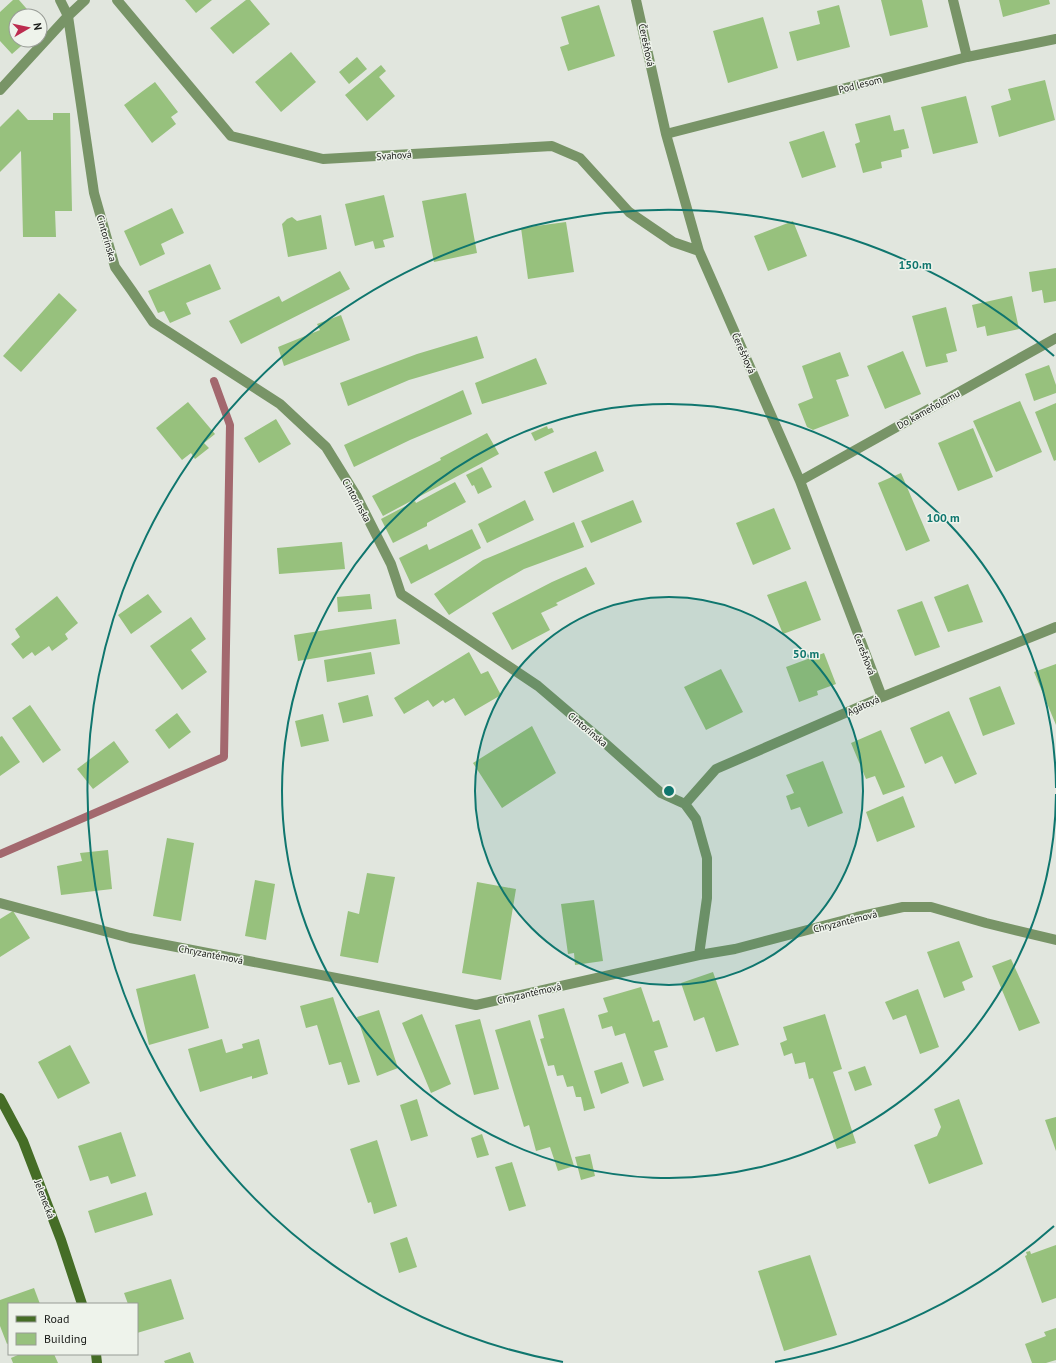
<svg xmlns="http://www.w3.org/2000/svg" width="1056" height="1363" viewBox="0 0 1056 1363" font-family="'PT Sans',sans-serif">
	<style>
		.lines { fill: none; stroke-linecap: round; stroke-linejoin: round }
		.stream { stroke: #a3686e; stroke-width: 8 }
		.building { fill: #97c17d }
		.street { stroke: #789467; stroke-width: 10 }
		.secondary { stroke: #456d26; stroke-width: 10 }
		.ring { fill: none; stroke: #0f766e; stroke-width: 2 }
		.labels { text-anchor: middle; stroke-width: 3; stroke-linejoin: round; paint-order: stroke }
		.street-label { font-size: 10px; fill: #181a17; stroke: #eef3eb }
		.centre { fill: #0f766e; stroke: #eef3eb; stroke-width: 2 }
		.ring-label { font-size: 12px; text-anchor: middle; font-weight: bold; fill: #0f766e; stroke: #eef3eb; stroke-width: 3; stroke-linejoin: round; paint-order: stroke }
	</style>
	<rect width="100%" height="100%" fill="#e1e6de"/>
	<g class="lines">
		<!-- stream -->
		<path class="stream" d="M0,854L224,757L230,425L214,381"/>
	</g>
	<!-- building -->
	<path class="building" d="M13,0H19L33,16H16V40H28L12,54L0,41V12Z
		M185,0H212L196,13Z
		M246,0H250L270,24L233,54L210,28Z
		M881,0H922L928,27L890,36Z
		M999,0H1049L1050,4L1003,17Z
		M599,5L615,56L568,71L560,47L569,44L561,17Z
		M839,5L850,47L797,61L789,32L820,24L817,11Z
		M763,17L778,68L728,83L713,31Z
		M291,52L316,82L281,112L255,82Z
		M357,57L367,69L349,84L339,72Z
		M381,65L386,71L379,77L395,96L367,121L345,95Z
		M1045,80L1055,120L999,137L991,106L1011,100L1008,89Z
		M155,82L178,112L171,117L176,124L152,143L124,105Z
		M966,96L978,143L933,154L921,107Z
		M18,109L28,120H53V113H70L72,211H55L56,237H23L21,151L0,172V127Z
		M890,115L894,131L904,129L909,148L901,150L902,157L881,162L882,168L863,173L855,144L860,142L855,124Z
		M824,131L836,167L802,178L789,142Z
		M466,193L477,253L434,262L422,201Z
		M384,195L394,237L383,240L385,247L375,249L373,241L355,246L345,204Z
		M172,208L184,233L161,244L165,254L140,266L124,231Z
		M321,215L327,249L288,257L282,224L287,219L292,217L297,221Z
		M793,221L807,256L768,271L754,236Z
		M566,222L574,272L528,279L521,228Z
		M210,264L221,289L186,303L191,314L170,323L164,311L158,313L148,291Z
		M1056,268V301L1044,303L1042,290L1032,292L1029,272Z
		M340,271L350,289L241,344L229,321L279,296L282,302Z
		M59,293L77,310L21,372L3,356Z
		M1012,296L1019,329L987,336L985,326L977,328L972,305Z
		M946,307L957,351L946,354L948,362L926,367L912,316Z
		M341,315L350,340L284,366L278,347L320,330L317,324Z
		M477,336L484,358L409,380L348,406L340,383L417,354Z
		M903,351L921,394L885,409L867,366Z
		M840,352L849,376L836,380L849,416L813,430L807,427L798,404L813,398L802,366Z
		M536,358L547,384L482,404L475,383Z
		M1049,365L1056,385V393L1034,401L1025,374Z
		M463,390L472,414L410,440L354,467L344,445Z
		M1020,401L1042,452L996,472L973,421Z
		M188,402L215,434L204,443L209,448L195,459L191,453L182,460L156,428Z
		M1056,403V460L1054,461L1035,412Z
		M276,419L291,444L259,463L244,438Z
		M547,426L548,429L552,428L554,432L535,441L531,433Z
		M973,428L993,477L958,491L938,443Z
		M487,433L499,454L383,516L372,496L441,460L440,458Z
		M596,451L604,471L553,493L544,472Z
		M482,467L492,487L478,494L474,485L472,486L466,475Z
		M901,473L930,541L906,551L878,483Z
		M455,482L466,502L427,523V526L393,543L381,519L415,501L416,503Z
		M525,500L534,520L487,543L478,524Z
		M633,500L642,522L591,543L581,521Z
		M774,508L791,549L753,565L736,523Z
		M574,522L584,547L524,569L496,585L449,615L434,594L483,560Z
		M472,529L481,548L411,584L399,558L427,544L429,550Z
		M342,542L345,569L279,574L277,548Z
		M586,567L595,584L556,603L558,605L541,613L550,630L512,650L492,613L552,582Z
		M806,581L821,620L783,634L767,595Z
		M968,584L983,622L948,632L934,597Z
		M148,594L162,612L131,634L118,615Z
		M370,594L372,609L338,612L337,597Z
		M57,596L78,623L65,634L68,639L52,651L49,646L35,656L32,652L23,659L11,644L20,637L15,629Z
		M922,601L940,647L915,656L897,610Z
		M191,617L206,639L191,650L207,672L182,690L150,646Z
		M396,619L400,644L298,661L294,635Z
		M371,652L375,674L327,682L324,660Z
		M469,652L481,674L488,671L501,695L465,716L454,698L445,703L443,700L433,707L428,700L404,714L394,698Z
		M824,653L836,684L817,691L818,695L799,702L786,667Z
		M1056,664V725L1034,672Z
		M721,669L743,712L706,730L684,687Z
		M1000,686L1015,724L983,736L969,698Z
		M368,695L373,716L343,723L338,703Z
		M30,705L61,750L43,763L12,718Z
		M949,711L977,774L955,784L942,756L925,764L910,728Z
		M177,713L191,732L169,749L155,730Z
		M323,714L329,741L301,747L295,721Z
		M532,726L556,773L502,808L473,763Z
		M881,730L905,787L883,795L875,776L866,779L851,743Z
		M2,736L20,762L0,776V737Z
		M114,741L129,762L93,789L77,769Z
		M823,761L843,813L808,827L800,807L791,810L786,796L794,793L786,775Z
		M903,796L915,827L877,842L866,812Z
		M167,838L194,843L181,921L153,916Z
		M108,850L112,889L61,895L57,866L82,861L80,853Z
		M367,873L395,877L378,963L340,956L348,911L359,914Z
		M255,880L275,884L266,940L245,936Z
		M477,882L516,889L501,980L462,973Z
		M594,900L603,961L575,965L574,953L568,954L561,904Z
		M13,911L30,938L0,957V919Z
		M959,941L973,977L962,982L965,990L944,998L927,952Z
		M1011,959L1040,1023L1019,1031L992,966Z
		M713,972L739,1045L716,1052L704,1017L694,1021L681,983Z
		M195,974L209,1028L149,1045L136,989Z
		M641,987L653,1022L659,1020L668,1047L654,1051L664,1080L643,1087L625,1033L615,1036L612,1026L602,1029L598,1015L608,1012L603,998Z
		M918,989L939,1047L920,1054L906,1015L893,1020L885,1002Z
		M333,997L360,1082L348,1085L341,1062L329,1065L317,1025L306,1028L300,1006Z
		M564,1008L595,1108L584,1111L581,1097H576L573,1086L567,1087L563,1075L557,1076L554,1065L548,1066L540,1039L544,1038L538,1015Z
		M379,1010L398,1068L377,1076L357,1017Z
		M422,1014L451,1084L431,1093L402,1023Z
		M825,1014L842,1069L833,1072L856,1143L837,1149L813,1078L809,1079L805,1062L795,1064L792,1053L784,1056L780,1043L787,1040L783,1027Z
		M480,1019L499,1089L474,1095L455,1025Z
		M530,1020L574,1166L558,1171L550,1147L536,1151L529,1125L524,1127L495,1030Z
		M222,1039L226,1053L243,1048L242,1044L259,1039L268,1074L252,1079V1076L200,1092L188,1049Z
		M70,1045L90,1083L58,1099L38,1062Z
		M622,1062L629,1083L601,1094L594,1071Z
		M865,1066L872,1085L855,1091L848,1072Z
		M417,1099L428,1136L411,1141L400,1105Z
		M959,1099L983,1164L929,1184L914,1145L937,1136L941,1127L934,1109Z
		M1056,1117V1151L1045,1120Z
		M121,1132L136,1176L111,1184L108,1176L90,1181L78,1146Z
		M482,1134L489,1155L477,1158L471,1138Z
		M377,1140L397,1206L374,1214L371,1202L368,1203L350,1149Z
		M590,1154L595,1176L581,1180L575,1157Z
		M512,1162L526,1206L509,1211L495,1167Z
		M146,1192L153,1215L95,1233L88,1211Z
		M407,1237L417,1267L399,1273L390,1243Z
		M1056,1245V1298L1042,1303L1025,1256L1027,1255L1026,1252L1030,1251L1031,1254Z
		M810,1255L837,1335L784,1351L758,1271Z
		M171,1279L184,1319L137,1333V1304H128L124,1293Z
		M34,1288L40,1304H9V1343L7,1344L0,1326V1300Z
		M1056,1328V1360L1046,1363H1032L1025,1344L1046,1336L1044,1332Z
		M190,1352L194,1363H165L164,1361Z
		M20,1354H54L58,1363H13L11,1358Z"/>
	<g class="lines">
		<!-- street -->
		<path class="street" d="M60,0L68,16L94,193L115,267L132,291L153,322L280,404L326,447L357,497L391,564L401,594L538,686L606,744L661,793L685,804L696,819L707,858V898L699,955
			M117,0L231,136L323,159L552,146L580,158L629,212L673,242L699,251
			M636,0L666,134L699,251L800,481L882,697
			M953,0L967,57
			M0,90L68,16L85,0
			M666,134L967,57L1056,39
			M800,481L1056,338
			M685,804L716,769L882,697L1056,627
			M0,903L130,938L476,1005L699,955L735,949L857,917L903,907H931L986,923L1056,940"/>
		<!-- secondary -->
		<path class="secondary" d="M0,1098L23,1141L61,1240L82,1304
			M96,1354L97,1363"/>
	</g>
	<!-- distance rings -->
	<circle cx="669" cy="791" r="194" fill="#0f766e" fill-opacity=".12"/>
	<g class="ring">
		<circle cx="669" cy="791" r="194"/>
		<path d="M1056 794A387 387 0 1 1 1056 788"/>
		<path d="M1054 1226A581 581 0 0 1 775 1362M563 1362A581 581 0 1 1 1054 356"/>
	</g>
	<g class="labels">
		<!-- street labels -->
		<g class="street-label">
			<text transform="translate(647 45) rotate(78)" y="4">Čerešňová</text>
			<text transform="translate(860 84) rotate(-14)" y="4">Pod lesom</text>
			<text transform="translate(394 155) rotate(-4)" y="4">Svahová</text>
			<text transform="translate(107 238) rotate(74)" y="4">Cintorínska</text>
			<text transform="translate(744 353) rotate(66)" y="4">Čerešňová</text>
			<text transform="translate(928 409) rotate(-29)" y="4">Do kameňolomu</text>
			<text transform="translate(357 500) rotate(61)" y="4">Cintorínska</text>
			<text transform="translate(865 654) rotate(69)" y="4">Čerešňová</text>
			<text transform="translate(863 705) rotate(-24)" y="4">Agátová</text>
			<text transform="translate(588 729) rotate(40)" y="4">Cintorínska</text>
			<text transform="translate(845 921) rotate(-14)" y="4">Chryzantémová</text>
			<text transform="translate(211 954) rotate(11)" y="4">Chryzantémová</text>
			<text transform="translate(529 993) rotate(-13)" y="4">Chryzantémová</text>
			<text transform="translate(45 1199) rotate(69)" y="4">Jelenecká</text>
		</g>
	</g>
	<circle cx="669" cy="791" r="6" class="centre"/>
	<g class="ring-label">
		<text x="915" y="269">150 m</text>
		<text x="943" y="522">100 m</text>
		<text x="806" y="658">50 m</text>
	</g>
	<!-- legend -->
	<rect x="8" y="1303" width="130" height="52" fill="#eef3eb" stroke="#989c96"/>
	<rect x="16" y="1316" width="20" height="6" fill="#456d26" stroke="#989c96"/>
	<text x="44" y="1323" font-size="12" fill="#181a17">Road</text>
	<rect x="16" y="1333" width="20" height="12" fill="#97c17d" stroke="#989c96"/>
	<text x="44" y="1343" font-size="12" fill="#181a17">Building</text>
	<!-- north arrow -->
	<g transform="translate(28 28) rotate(81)"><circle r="19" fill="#eef3eb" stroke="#989c96"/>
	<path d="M0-3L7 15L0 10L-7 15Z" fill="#bc2c4f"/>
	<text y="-6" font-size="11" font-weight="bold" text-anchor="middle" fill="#181a17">N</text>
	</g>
</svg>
